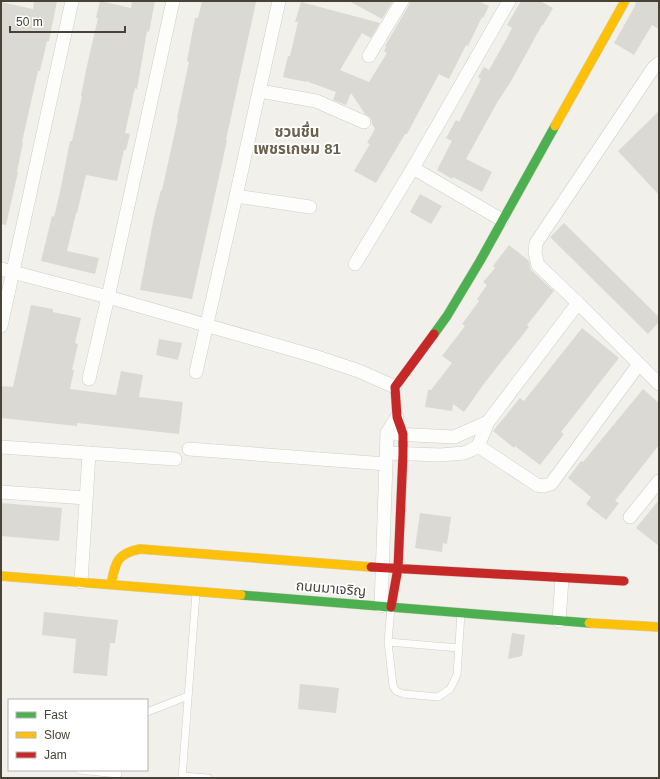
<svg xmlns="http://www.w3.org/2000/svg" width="660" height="779" viewBox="0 0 660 779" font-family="Helvetica,'Noto Sans Thai',sans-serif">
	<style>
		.building { fill: #dbd9d3 }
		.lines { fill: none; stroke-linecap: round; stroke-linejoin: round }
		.lane-casing { stroke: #cfcec8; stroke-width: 8 }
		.street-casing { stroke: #cfcec8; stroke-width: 14 }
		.fast-casing { stroke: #d1cec1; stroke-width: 10 }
		.slow-casing { stroke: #d1cec1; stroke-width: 10 }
		.jam-casing { stroke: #d1cec1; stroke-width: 10 }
		.lane { stroke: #fdfdfc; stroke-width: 7 }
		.street { stroke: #fdfdfc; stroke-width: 13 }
		.fast { stroke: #4caf50; stroke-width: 9 }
		.slow { stroke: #ffc107; stroke-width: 9 }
		.jam { stroke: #c62828; stroke-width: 9 }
		.labels { text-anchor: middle; stroke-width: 3.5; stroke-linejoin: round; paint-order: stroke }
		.street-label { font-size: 14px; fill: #484336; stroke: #fff }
		.neighbourhood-label { font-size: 15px; font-weight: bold; fill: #6b624d; stroke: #fff }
	</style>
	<rect width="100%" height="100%" fill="#f1f0eb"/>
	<!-- building -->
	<path class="building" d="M34,1H57L49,41H47L40,71H38L22,142H23L17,172H18L6,225L1,224V2L33,9Z
		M100,1L131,8L132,1H155L149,32L147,31L137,89L135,88L125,133L130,134L126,150H124L117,181L86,175L77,213H76L67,251L99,258L95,274L41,261L52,216L54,217L60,192L70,141H72L82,96H81L86,70L98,18H96Z
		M202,1H249L256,2L226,140H227L224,154L192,299L140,290L154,217L161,190H162L178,118H177L189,62L187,61L195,18H198Z
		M349,1H393L382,19Z
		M410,1H478L489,6L483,18L482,17L468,46L466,45L449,79L439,74L407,134H405L376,183L354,171L370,144L367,143L375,129L372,124L371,118L365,114L351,93L346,105L333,100L336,92L306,81V82L283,77L288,56H290L298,22H295L301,2L380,23L371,38L362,33L340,70L369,82L387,53L384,51L386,47L385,46L409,5Z
		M521,1H540L553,8L543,25H542L510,83L498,101L466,159L492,172L482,192L453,177L452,179L437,170L452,141L446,138L456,120L459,122L481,79L478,77L484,67L489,70L507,38L512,28L507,25Z
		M636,1H659V29L652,25L634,55L614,43L635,6Z
		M659,111V195L618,151Z
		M420,194L442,206L431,224L410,212Z
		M564,223L659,317V322L648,334L550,237Z
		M509,245L529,261L531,270L554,291L527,325L529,327L486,381L464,412L453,404L452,411L425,407L428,390H431L452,363L442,356L465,326L462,324L479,301L477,299L487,285L483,282L495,268L493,266Z
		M31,305L53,309V312L81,318L75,343L78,344L72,370H74L70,389L116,395L121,371L143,375L139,397L183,402L179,434L77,423V426L1,418V386L13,387Z
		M582,328L619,358L561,432L564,434L540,465L515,446L514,448L493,431L520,398L524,401Z
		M159,339L182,343L178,360L156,355Z
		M643,389L659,403V445L615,501L619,503L606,520L586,504L591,497L568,478L581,461L583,462Z
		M659,500V546L636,528Z
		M1,503L62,508L59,541L1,536Z
		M420,513L451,517L447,544L443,543L442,552L415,548Z
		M44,612L118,620L115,643H110L107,676L73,673L76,639L42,635Z
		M512,633L525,635L522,656L508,659Z
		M300,684L339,688L336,713L298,709Z"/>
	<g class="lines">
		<defs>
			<path id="lane" d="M391,607L388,642L393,686L396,691L404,694L438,697L450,689L457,675L461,613
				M388,642L459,648
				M147,712L188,696
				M79,770L118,774
				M183,776L208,778
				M182,778L196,593"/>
			<path id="street" d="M369,56L402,1
				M659,63L654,67L536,243L535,253L538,265L578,303L659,384
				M260,91L316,101L364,122
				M413,168L502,220
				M236,196L310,207
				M355,264L413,168L509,1
				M1,269L108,297L314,356L359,371L395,387
				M1,326L72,1
				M196,372L236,196L279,1
				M89,379L108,297L173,1
				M395,434L454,437L488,422
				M478,446L537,485L543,486L551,484L639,364
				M1,447L175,459
				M189,449L386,464
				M387,453L440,455L464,453L471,450L478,446L488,422L578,303
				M1,492L86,498
				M630,517L659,481
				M81,582L89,453
				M381,606L387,433L397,417
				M559,621L562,578"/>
			<path id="fast" d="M434,334L447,316L480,261L555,126
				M241,595L589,623"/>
			<path id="slow" d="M555,126L625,1
				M1,576L241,595
				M111,584C116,562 116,554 140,549L371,567
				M589,623L659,627"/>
			<path id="jam" d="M371,567L624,581
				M391,607L398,568L403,454V434L397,417L395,387L434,334"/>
		</defs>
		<!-- lane casing -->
		<use href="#lane" class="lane-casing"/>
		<!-- street casing -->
		<use href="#street" class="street-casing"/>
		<!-- fast casing -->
		<use href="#fast" class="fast-casing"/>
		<!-- slow casing -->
		<use href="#slow" class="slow-casing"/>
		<!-- jam casing -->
		<use href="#jam" class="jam-casing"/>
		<!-- lane -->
		<use href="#lane" class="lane"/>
		<!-- street -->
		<use href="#street" class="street"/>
		<!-- fast -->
		<use href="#fast" class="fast"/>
		<!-- slow -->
		<use href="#slow" class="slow"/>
		<!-- jam -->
		<use href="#jam" class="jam"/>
	</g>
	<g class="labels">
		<!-- street labels -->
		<g class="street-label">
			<text transform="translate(331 588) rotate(5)" y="5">ถนนมาเจริญ</text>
		</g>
		<!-- neighbourhood labels -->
		<g class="neighbourhood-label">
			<text x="297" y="137">ชวนชื่น<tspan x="297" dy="17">เพชรเกษม 81</tspan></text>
		</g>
	</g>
	<!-- border -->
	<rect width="660" height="779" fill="none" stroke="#484336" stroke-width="4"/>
	<!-- legend -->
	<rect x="8" y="699" width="140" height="72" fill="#ffffff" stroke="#b6b4af"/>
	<rect x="16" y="712" width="20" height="6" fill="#4caf50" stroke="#b6b4af"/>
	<text x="44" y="719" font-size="12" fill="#484336">Fast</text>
	<rect x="16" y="732" width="20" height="6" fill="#ffc107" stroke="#b6b4af"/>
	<text x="44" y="739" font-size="12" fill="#484336">Slow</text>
	<rect x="16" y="752" width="20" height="6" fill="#c62828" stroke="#b6b4af"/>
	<text x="44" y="759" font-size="12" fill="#484336">Jam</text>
	<!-- scale -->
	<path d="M10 26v6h115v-6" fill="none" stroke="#484336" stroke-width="2"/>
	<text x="16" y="26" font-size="12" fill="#484336" stroke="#ffffff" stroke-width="3" paint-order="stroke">50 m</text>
</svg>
